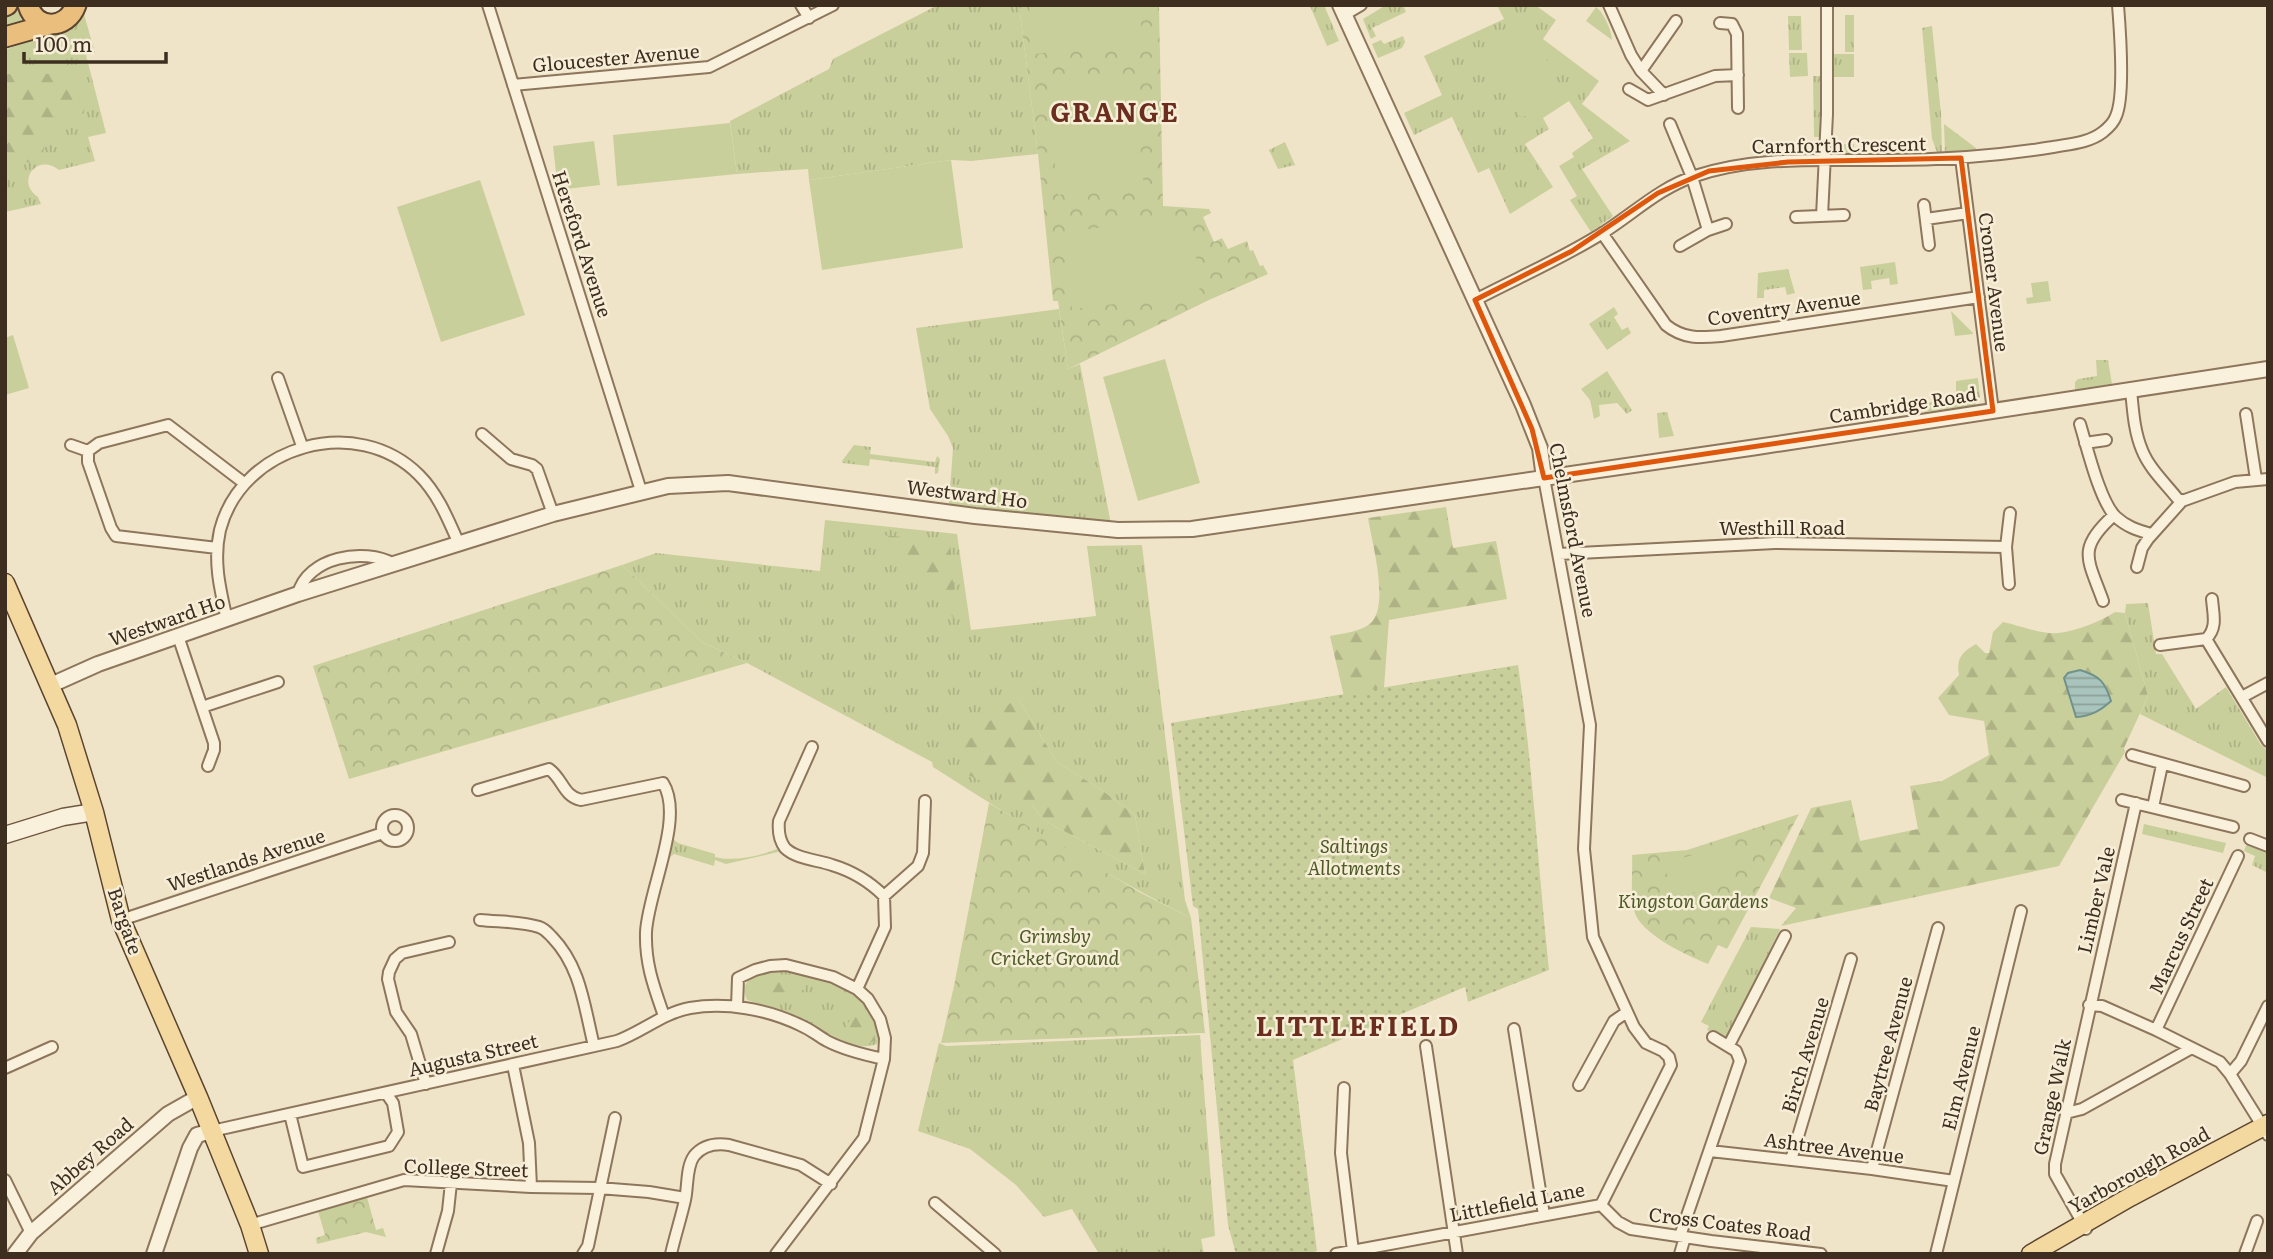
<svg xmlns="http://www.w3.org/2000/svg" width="2273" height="1259" viewBox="0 0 2273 1259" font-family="Literata,serif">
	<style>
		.grass { fill: url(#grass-tufts); fill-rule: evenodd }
		.forest { fill: url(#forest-firs) }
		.park { fill: url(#park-crowns) }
		.garden { fill: url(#garden-dots) }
		.pitch { fill: #c9cf9b }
		.water { fill: url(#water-rules); stroke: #6f938a; stroke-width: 2 }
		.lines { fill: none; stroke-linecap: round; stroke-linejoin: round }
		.minor-casing { stroke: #8d765c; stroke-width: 14 }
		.tertiary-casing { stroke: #8d765c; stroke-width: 18 }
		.secondary-casing { stroke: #6f573f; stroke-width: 19 }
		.primary-casing { stroke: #5b4430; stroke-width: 21 }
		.trunk-casing { stroke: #5b4430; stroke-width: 23 }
		.minor { stroke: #faf1dc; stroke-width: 10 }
		.tertiary { stroke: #faf1dc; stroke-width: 14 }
		.secondary { stroke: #faf1dc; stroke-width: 16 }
		.primary { stroke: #f3d9a0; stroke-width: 18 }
		.trunk { stroke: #eabe7c; stroke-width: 19 }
		.marked { fill: none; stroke: #df570d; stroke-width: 5; stroke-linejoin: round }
		.labels { text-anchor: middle; stroke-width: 5; stroke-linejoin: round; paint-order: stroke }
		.street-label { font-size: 19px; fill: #3d2e20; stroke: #f7eed8 }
		.park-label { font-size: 19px; font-style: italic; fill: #4d5a26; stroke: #f7eed8 }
		.district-label { font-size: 26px; font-weight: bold; letter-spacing: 2px; fill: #6b2e1e; stroke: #f7eed8 }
	</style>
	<defs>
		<pattern id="grass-tufts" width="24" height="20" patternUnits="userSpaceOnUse" patternTransform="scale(1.75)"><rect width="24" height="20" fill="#c9cf9b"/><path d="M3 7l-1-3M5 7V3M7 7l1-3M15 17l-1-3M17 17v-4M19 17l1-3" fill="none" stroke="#aeb285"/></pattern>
		<pattern id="forest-firs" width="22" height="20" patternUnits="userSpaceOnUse" patternTransform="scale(1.75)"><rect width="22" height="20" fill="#c9cf9b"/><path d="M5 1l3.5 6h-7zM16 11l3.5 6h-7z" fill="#aeb285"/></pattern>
		<pattern id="park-crowns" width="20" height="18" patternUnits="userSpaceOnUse" patternTransform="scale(1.75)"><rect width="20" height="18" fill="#c9cf9b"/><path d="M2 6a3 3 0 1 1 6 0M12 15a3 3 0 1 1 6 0" fill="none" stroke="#aeb285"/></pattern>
		<pattern id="garden-dots" width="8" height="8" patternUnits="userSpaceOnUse" patternTransform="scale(1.75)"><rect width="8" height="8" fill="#c9cf9b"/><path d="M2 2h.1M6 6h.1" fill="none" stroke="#aeb285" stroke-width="1.8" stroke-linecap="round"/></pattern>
		<pattern id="water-rules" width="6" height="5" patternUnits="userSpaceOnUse" patternTransform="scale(1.75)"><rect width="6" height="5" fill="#a9c4bc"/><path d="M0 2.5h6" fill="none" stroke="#8ba098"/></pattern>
	</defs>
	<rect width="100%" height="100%" fill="#f0e4c8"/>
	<!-- grass -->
	<path class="grass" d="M16,5L23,24L5,29V9Z
		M938,5H1019L1038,154L971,161L951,160L809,180L808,169L737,174L730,121L829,69L833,59Z
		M1324,5L1339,41L1327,46L1310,6Z
		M1386,5H1403L1406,12L1372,28L1376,36L1371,39L1363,19Z
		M1497,5H1535L1556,20L1543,39L1599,81L1582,104L1630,141L1582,169L1613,216L1591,232L1570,200L1577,196L1559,166L1574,157L1572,153L1593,138L1569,101L1543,118L1549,129L1525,144L1553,187L1510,214L1489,168L1478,173L1452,117L1414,135L1404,113L1442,95L1424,56L1504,19Z
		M1596,7C1604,13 1612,31 1612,40L1586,21Z
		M84,14L95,53L86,55L106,133L88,137L95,161L59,170C37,152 15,182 38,197L41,204L5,212V50L33,39L59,34L72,28Z
		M1845,15H1854V52H1845Z
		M1788,16H1801L1802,50H1789Z
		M1932,26L1941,113L1942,154L1937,152L1932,139L1922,28Z
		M1820,27H1824V137H1814L1813,76H1820Z
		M1403,36L1405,42L1402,48L1378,58L1372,44L1381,40L1384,44Z
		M1789,53H1807L1808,76L1790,77Z
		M1834,54H1854V77H1834Z
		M1944,124L1976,148V152L1945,155Z
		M1285,142L1295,165L1278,169L1269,150Z
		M1834,144H1854V156L1838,154Z
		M1895,262L1898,284L1890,285L1889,278L1871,281L1872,289L1863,290L1860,267Z
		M1788,269L1795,293L1787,295L1785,287L1764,290V298H1757L1758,273Z
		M2048,281L2051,301L2027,304L2026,298L2033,297L2031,283Z
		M1614,307L1618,314L1614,317L1622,330L1628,327L1631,333L1607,350L1589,324Z
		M1059,309L1068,369L1080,364L1111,524L949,504L953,448L948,436L930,409L916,328Z
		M1951,311L1973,333V334L1955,336Z
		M1997,311L2000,335L1989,337L1986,312Z
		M2096,360H2108L2112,384L2075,391V382L2078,379L2097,376Z
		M1607,371L1632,410L1627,414L1617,403L1599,405L1600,416L1594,419L1590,400L1581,389Z
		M1978,378L1980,397L1975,405L1924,412L1925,403L1956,398V381Z
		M1667,412L1674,436L1659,438L1657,413Z
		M854,445L871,447L870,454L935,462L937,456L940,459L938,473L935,474V467L870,459L869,466L843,463L842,461Z
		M825,520L957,534L971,630L1096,616L1087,546L1142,545L1185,900L1191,918C1102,873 1017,821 933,767L932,762L747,663L702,642L622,565L656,553L820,571ZM1017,697L1057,762L1103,791L1135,815L1145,874L1045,821L1031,804Z
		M2148,603L2156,654H2162L2196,709L2226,687L2261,745L2268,751V778L2140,714L2148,696L2125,613L2126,604Z
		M2144,824L2226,843L2223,853L2142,834Z
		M673,839L678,843L715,854V857C734,862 761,856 779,848L782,851L726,864L715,860L714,866L674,854L670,857Z
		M2247,843L2268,854V873L2252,865L2255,856L2244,851Z
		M1751,927L1780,929L1728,1037L1707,1030L1709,1026L1701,1022Z
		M776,970C809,974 857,983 872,1017C877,1027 880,1034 877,1044C852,1055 813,1022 790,1013C776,1007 761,1005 747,1000C737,979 759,972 776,970Z
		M1200,1035L1215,1236L1201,1239L1204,1254H1099L1072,1209L1044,1217L1016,1185L970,1149L918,1131L939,1043L946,1046Z"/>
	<!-- forest -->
	<path class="forest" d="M23,71C39,76 57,72 75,76L78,81L74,85V91L79,93L85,103L84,113C73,117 62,114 51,118L55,128L44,140C47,158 34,164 18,162L15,168H5V157H7L5,148V75Z
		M1446,507L1453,548L1496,541L1507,599L1389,620L1383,701H1345L1330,636C1343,633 1362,632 1372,622C1389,602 1372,543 1368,518Z
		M869,534L950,541L957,621Z
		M2115,612L2125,613L2148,696L2124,748L2125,752L2059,866L1781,926L1796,908L1769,898L1811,808L1851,800L1860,841L1918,829L1910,786L1942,781L1989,755L1984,721L1949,715L1938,698L1959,675C1956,658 1962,652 1976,644L1985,653H1989L1993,632L2003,622C2017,625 2044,635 2058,633C2077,631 2099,622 2115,612Z
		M1017,697L1057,762L1103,791L1135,815L1145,874L1045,821L1031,804L966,774L956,751Z
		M770,974L801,976L804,979L805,988L798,993L758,1000L751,996L750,987L759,977Z
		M850,1007C866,1009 870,1023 875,1037V1040L867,1045L855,1042L838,1033L846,1027L852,1016L849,1011Z"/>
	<!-- park -->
	<path class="park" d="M1019,5H1159L1163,206L1209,209L1211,213L1203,217L1214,242L1222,238L1228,249L1247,241L1250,251L1253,250L1260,266L1263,265L1268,274L1209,300L1068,369L1058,301H1053L1038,154Z
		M622,565L702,642L747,663L349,779L313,666Z
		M989,803L1141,893L1191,918L1205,1033L941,1043L954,986Z
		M1799,814L1727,949L1718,945L1708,964C1688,956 1638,933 1634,910C1630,893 1633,873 1632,855L1687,850Z
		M367,1197L376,1230L383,1228L386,1237L366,1232L317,1244L316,1238L325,1235L318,1211Z"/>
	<!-- garden -->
	<path class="garden" d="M1518,665C1533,766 1538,868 1549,970L1468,1002L1465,987L1293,1060L1317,1251L1306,1254H1236L1228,1225L1198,909L1193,906L1171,723Z"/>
	<!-- pitch -->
	<path class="pitch" d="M1029,5H1139L1143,41L1035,54Z
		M1528,22L1565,97L1521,118L1484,43Z
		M1133,73L1144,187L1058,195L1047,81Z
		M730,123L737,174L617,186L613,135Z
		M594,141L600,185L558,190L553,146Z
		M951,160L963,248L822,270L809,180Z
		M480,180L525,315L441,342L397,207Z
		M1192,217L1200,294L1072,309L1063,232Z
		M13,335L29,388L5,395V338Z
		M1165,359L1200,483L1138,501L1103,377Z
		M1729,847L1737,882L1672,897L1664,862Z"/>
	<!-- water -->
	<path class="water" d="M2080,670C2100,676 2105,682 2111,701C2100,711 2091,716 2076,717L2064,678L2068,673Z"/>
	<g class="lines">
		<defs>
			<path id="minor" d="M488,5L642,494
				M801,5L809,18
				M1609,5L1631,55L1641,71L1664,95
				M1344,15L1361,5
				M1720,23L1732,24L1737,34L1738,108
				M1641,71L1676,21
				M513,85L709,67L833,5
				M1629,89L1648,100L1715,76L1738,75
				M1670,124L1692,177L1708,230L1680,246
				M1961,158L1993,411
				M1924,205L1929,245
				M1822,216L1827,114V5
				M1796,217L1844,215
				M1926,219L1968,213
				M1708,230L1726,224
				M1602,233L1666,325C1683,339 1700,338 1721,336L1979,297
				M1475,300C1517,278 1561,259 1601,234C1633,214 1659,188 1695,176C1757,155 1826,161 1889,160C1945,160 1998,156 2053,147C2069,144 2089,143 2103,132C2108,128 2114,122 2116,116C2125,96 2120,30 2118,5
				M278,378L302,446
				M2131,390C2133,410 2134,431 2142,450C2149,468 2165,483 2177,498L2182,501
				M2246,414L2256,479
				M2080,424C2087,447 2100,502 2116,517C2127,527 2137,530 2151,534
				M482,434L511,459L532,465L537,469L553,514
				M2085,443L2106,440
				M71,445L88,451
				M1544,478L1590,725L1584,849L1593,937L1634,1027L1646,1043L1663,1051L1669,1057L1671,1065L1601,1205
				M217,548L116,536L111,528L88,462V451L99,443L168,425L244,483
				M1559,554L1775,543L2006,547
				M2137,567L2142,548L2148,539L2182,501L2235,482L2268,479
				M2009,584L2006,547L2010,513
				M298,594C307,557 364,547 394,564
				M2212,599C2213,613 2218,628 2206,639L2268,741
				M2103,601C2088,559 2076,549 2114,515
				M227,620C220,589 213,561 220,530C242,445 357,413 419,475C438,494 448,519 459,544
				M178,636L214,743V750L208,766
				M2160,645L2206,639
				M2242,697L2268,683
				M202,707L278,682
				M812,747L779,821C778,831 779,840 785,848C796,859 818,860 832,865C852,871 869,881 884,896L885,927L857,989
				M2132,755L2244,786
				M478,790L549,769C563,779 563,796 581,800L663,783C685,818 648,891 646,932C645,964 654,987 664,1016
				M2122,800L2233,827
				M2153,807L2162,765
				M382 828a13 13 0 1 1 26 0a13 13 0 1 1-26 0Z
				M2250,839L2268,846
				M884,896L918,866L923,853L925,801
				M121,920L383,833
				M480,920C499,922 521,921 539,927C545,929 548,933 552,937C581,967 584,1006 594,1046
				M2089,1005L2102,1006L2156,1030L2220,1062L2230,1074
				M2268,1006L2241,1061L2230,1074L2268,1135
				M737,1007L738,978L755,970L770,966L786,965L833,977L857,989L868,999L880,1019L885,1038L884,1059L864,1138L776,1254
				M1514,1029L1544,1215
				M2156,1030L2238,856
				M1729,1045L1785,936
				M1426,1046L1457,1254
				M513,1065L529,1143L531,1187
				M5,1068L52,1047
				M426,1084L411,1034L396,1012L388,979L389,972L395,959L402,953L449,942
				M1579,1085L1614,1021L1627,1012
				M1344,1088L1341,1153L1353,1251
				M2066,1113L2082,1109L2192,1048
				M290,1114L303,1167L389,1146L398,1132L393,1103L386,1093
				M212,1131L617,1041C642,1032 663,1013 690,1008C726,1002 767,1009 800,1025C810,1029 818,1036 827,1041C844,1050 865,1055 884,1059
				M1710,1151L1872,1169L1954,1181
				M1791,1160L1851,959
				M1872,1169L1938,928
				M5,1180L31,1233
				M935,1203L995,1254
				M1601,1205L1618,1222L1631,1229L1711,1241L1821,1254
				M250,1225L404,1180L531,1187L599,1188L649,1192L685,1198
				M2086,1229L2055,1174V1164L2136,803
				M1680,1236L1740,1061L1736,1051L1713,1037
				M436,1254L448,1211L451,1183
				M583,1254L588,1246L615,1118
				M671,1254C675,1236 681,1218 685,1200C688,1187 686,1167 694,1156C703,1145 716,1143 729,1145L801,1165L831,1184
				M1336,1254L1601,1205
				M1680,1254L1685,1237
				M1936,1254L2021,911
				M2245,1254L2257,1221"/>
			<path id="tertiary" d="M1340,5L1523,405L1540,448L1544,478
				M51,685L98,664L298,594L553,514L668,486L728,483L975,516L1118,530L1192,529L1757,447L2268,369
				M15,1254L31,1233L168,1114L198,1097
				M154,1254L190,1148L197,1135L212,1131"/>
			<path id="secondary" d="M5,835L63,817L94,812"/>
			<path id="primary" d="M5,583L67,725L94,812L121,920L198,1097L250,1225L259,1254
				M2031,1254L2130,1197L2268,1124"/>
			<path id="trunk" d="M28,5C36,31 67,30 76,5
				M5,6L7,5
				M5,37L47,25"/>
		</defs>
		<!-- minor casing -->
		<use href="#minor" class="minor-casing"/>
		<!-- tertiary casing -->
		<use href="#tertiary" class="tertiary-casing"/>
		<!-- secondary casing -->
		<use href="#secondary" class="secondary-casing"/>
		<!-- primary casing -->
		<use href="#primary" class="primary-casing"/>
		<!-- trunk casing -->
		<use href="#trunk" class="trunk-casing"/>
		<!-- minor -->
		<use href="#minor" class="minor"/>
		<!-- tertiary -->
		<use href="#tertiary" class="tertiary"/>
		<!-- secondary -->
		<use href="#secondary" class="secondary"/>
		<!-- primary -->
		<use href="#primary" class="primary"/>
		<!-- trunk -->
		<use href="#trunk" class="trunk"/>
	</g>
	<!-- marked area -->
	<path class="marked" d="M1961,158L1993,411L1544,478L1532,429L1475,300L1572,251L1658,193L1709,171L1788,162Z"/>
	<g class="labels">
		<!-- street labels -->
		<g class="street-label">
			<text transform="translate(616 58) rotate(-5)" y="7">Gloucester Avenue</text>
			<text transform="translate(1839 145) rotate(-1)" y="7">Carnforth Crescent</text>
			<text transform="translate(582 244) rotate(72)" y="7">Hereford Avenue</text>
			<text transform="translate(1994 282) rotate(83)" y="7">Cromer Avenue</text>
			<text transform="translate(1784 308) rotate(-8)" y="7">Coventry Avenue</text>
			<text transform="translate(1903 405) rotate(-9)" y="7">Cambridge Road</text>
			<text transform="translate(967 494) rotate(7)" y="7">Westward Ho</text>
			<text x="1782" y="535">Westhill Road</text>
			<text transform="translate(1573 530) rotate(79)" y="7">Chelmsford Avenue</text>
			<text transform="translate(167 620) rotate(-19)" y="7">Westward Ho</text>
			<text transform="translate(246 860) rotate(-18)" y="7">Westlands Avenue</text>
			<text transform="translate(2096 900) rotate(-77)" y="7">Limber Vale</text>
			<text transform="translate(125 921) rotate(71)" y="7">Bargate</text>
			<text transform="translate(2181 936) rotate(-65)" y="7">Marcus Street</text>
			<text transform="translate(1888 1044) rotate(-75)" y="7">Baytree Avenue</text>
			<text transform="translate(473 1055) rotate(-13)" y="7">Augusta Street</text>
			<text transform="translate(1805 1055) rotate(-73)" y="7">Birch Avenue</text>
			<text transform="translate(1961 1078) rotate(-76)" y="7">Elm Avenue</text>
			<text transform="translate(2052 1097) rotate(-78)" y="7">Grange Walk</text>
			<text transform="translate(1834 1148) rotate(7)" y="7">Ashtree Avenue</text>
			<text transform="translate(90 1156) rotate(-41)" y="7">Abbey Road</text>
			<text transform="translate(466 1168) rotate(2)" y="7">College Street</text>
			<text transform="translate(2139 1170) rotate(-29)" y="7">Yarborough Road</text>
			<text transform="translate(1517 1202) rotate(-11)" y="7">Littlefield Lane</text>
			<text transform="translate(1730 1224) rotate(7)" y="7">Cross Coates Road</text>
		</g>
		<!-- park labels -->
		<g class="park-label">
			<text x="1354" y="853">Saltings<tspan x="1354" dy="22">Allotments</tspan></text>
			<text x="1693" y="908">Kingston Gardens</text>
			<text x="1055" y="943">Grimsby<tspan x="1055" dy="22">Cricket Ground</tspan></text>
		</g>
		<!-- district labels -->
		<g class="district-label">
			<text x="1115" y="122">GRANGE</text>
			<text x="1358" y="1036">LITTLEFIELD</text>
		</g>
	</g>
	<!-- border -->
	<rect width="2273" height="1259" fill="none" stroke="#3d2e20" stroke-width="14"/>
	<!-- scale -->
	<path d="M24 52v10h142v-10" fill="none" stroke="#3d2e20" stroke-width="3.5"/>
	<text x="35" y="52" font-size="21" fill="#3d2e20" stroke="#f7eed8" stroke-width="5" paint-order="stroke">100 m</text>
</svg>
